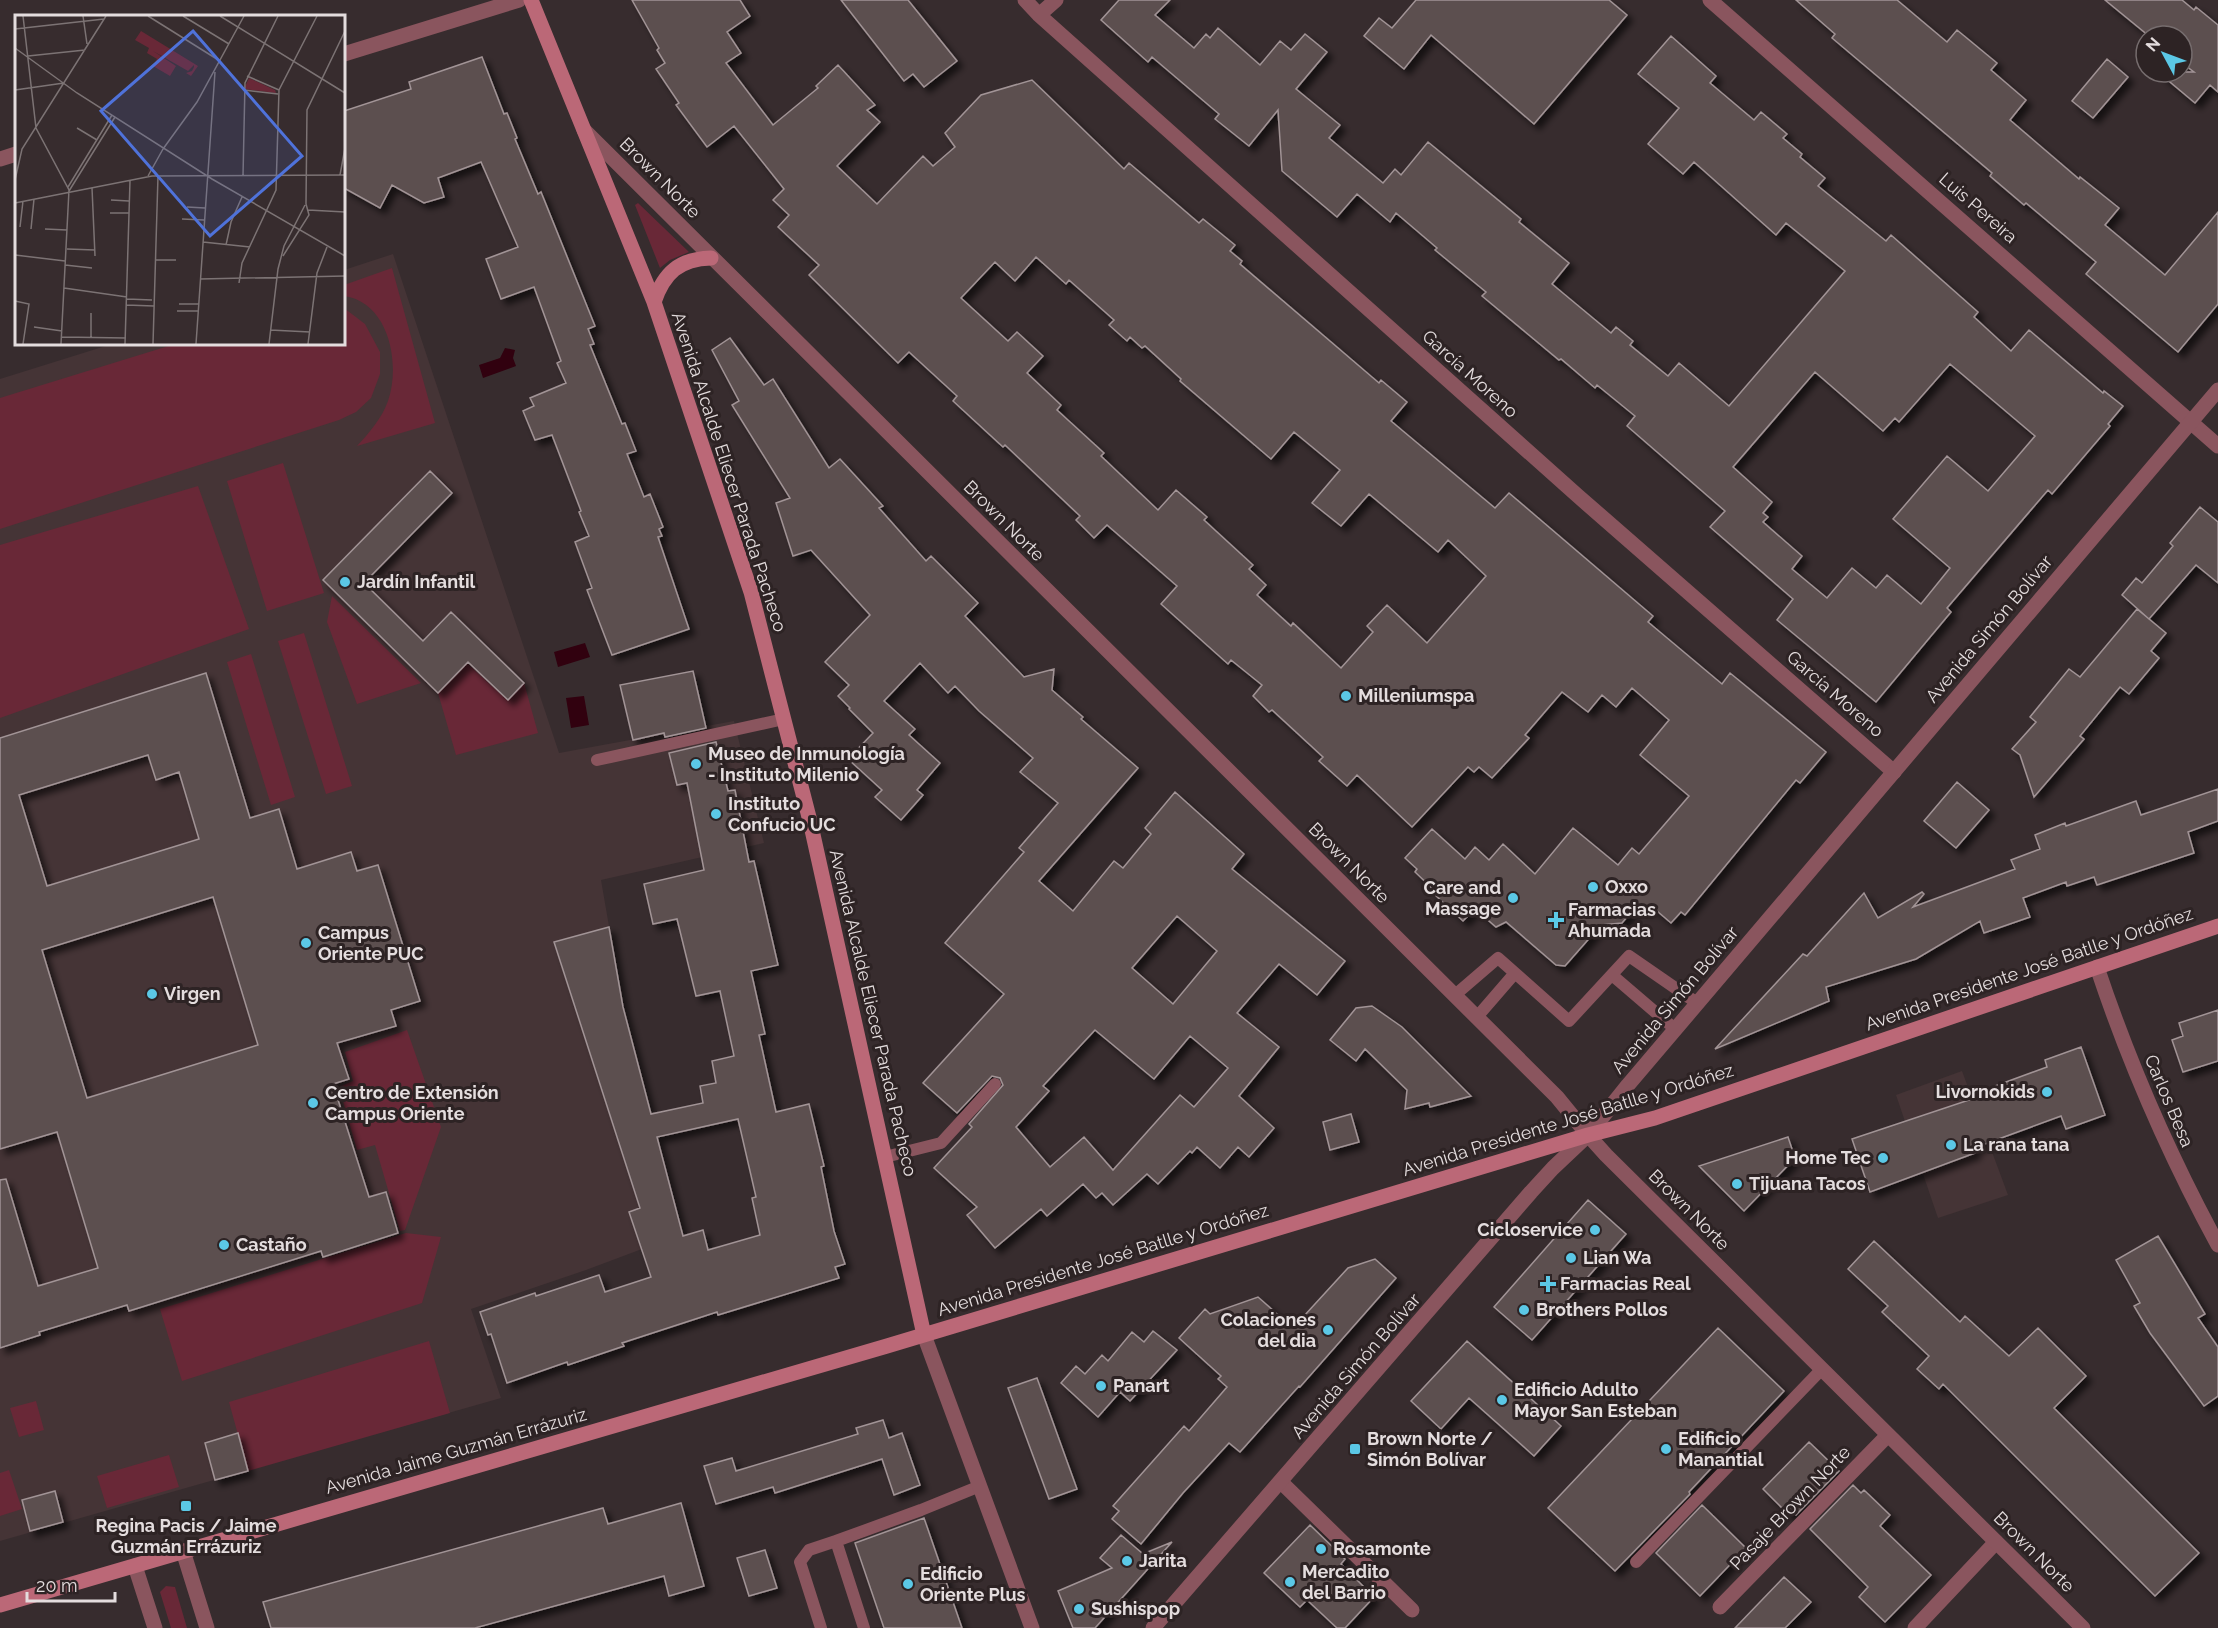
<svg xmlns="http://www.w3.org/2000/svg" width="2218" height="1628" viewBox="0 0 2218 1628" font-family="Raleway,sans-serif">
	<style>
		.built { fill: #453436 }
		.green { fill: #692837 }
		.water { fill: #31010f }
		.building { fill: #5b4f50; stroke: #a29496; stroke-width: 1.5; fill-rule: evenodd; filter: url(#shadow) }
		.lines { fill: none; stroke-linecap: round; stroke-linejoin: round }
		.service { stroke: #8a555e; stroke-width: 12 }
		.minor { stroke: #8a555e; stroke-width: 15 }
		.tertiary { stroke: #8a555e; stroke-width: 15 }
		.secondary { stroke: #bb6877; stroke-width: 15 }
		.poi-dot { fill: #5bc8e6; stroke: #2d2324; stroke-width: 2 }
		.labels { text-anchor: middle; stroke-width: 6; stroke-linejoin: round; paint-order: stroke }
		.street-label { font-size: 18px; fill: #e4ddde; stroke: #2d2324 }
		.poi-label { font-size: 18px; font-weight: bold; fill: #e4ddde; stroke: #2d2324; text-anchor: start }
		.inset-road { fill: none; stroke: #7c7374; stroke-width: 1.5 }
		.view { fill: #4f72da; fill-opacity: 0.15; stroke: #4f72da; stroke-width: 3 }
		.inset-edge { fill: none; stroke: #e4ddde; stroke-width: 3 }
	</style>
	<defs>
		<filter id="shadow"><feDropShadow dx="5.5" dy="5.5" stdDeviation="3" flood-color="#0009"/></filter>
	</defs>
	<rect width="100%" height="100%" fill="#372c2e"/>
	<!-- built -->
	<path class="built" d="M393,254L559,753L734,721L764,843L601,880L623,1007L682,1234L586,1270L471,1309L501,1398L0,1541V379L112,344H344V270Z
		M1962,1071L2008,1195L1938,1218L1896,1095Z"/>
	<!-- green -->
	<path class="green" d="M638,203L689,252L670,260L660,268L635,205Z
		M392,268L435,423L357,446C369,433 382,418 388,401C401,364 389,302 344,296V285Z
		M344,308L365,324L380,352V374L371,398L356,412L339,420L0,529V398L175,344H344Z
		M283,463L324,593L267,611L227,481Z
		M198,486L249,629L0,718V545Z
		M332,596L421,683L357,704L327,622Z
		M304,633L352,786L326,794L278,641Z
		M251,654L295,797L271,805L227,662Z
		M467,663L507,700L524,683L538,733L456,755L438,693Z
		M407,1030L441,1127L405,1230L400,1231L375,1145L357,1150L339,1087L353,1081L345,1052Z
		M406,1233L441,1237L422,1303L182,1381L160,1309Z
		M429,1341L450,1413L248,1471L229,1402Z
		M36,1401L44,1430L19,1437L10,1408Z
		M169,1455L179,1487L107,1508L97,1476Z
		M9,1470L22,1509L0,1516V1473Z
		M166,1586L175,1587L187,1628H171L160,1592Z"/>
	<!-- water -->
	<path class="water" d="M505,348L515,350L513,358L516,366L483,378L479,365L500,358Z
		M585,643L590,657L558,667L554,652Z
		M584,696L589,725L571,728L566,698Z"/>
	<!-- building -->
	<path class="building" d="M632,0H740L750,16L727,32L741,53L726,63L773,125L818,88L816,86L838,65L875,105L867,110L880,122L837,166L877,204L923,156L933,166L955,147L945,133L981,95L1032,80L1124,169L1129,163L1199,223L1203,219L1235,245L1230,251L1242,261L1240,264L1379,383L1381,380L1407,402L1391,421L1495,508L1509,493L1653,616L1648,622L1722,684L1730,673L1826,752L1800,783L1796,780L1685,915L1681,912L1671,923L1650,905L1645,911L1637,905L1622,923L1601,925L1565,966L1556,965L1506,922L1496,927L1475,909L1463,921L1433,893L1435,891L1415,872L1417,869L1405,858L1432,829L1465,859L1475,847L1489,860L1503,844L1535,874L1573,828L1618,865L1632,848L1639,854L1689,796L1640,755L1669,720L1632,688L1616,707L1602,695L1588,712L1562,692L1525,735L1529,738L1492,778L1479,767L1474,772L1468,767L1412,827L1357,775L1347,786L1319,761L1323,757L1272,710L1269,712L1253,696L1262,685L1231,660L1228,664L1161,604L1177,586L1107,525L1094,538L1076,520L1080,516L1005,445L1003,447L953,401L957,396L909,352L898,363L809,275L819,265L778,227L789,215L773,200L784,189L734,126L707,147L676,105L679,103L656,69L665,63L657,50L659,48ZM1036,257L1066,284L1069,280L1114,320L1109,325L1127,341L1130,337L1142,348L1145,346L1181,379L1180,381L1271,459L1294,432L1340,470L1312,503L1341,526L1369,494L1438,552L1448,540L1486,576L1427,643L1387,605L1367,626L1373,632L1341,668L1293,623L1291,626L1257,595L1266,585L1249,569L1253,565L1204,520L1207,517L1176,490L1158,510L1101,456L1104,453L1057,410L1061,405L1027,373L1043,356L1017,332L1008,341L961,298L995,262L1015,281Z
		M841,0H908L957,61L924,87L913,74L904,81Z
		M1119,0H1170L1155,15L1194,48L1206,34L1210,38L1218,28L1260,65L1280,41L1291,50L1305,34L1327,52L1296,89L1340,125L1329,138L1383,183L1395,169L1401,175L1428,142L1521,219L1519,222L1569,263L1552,284L1611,333L1616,327L1633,341L1630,345L1668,376L1679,363L1729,406L1845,271L1786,223L1776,235L1694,162L1683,174L1648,144L1679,108L1638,74L1671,36L1716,76L1710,83L1754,120L1761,112L1787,134L1783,138L1802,154L1800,157L1825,178L1818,186L1886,241L1891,235L1978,312L1974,317L2011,351L2029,330L2103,393L2104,391L2123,406L2108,424L2110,426L2052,494L2048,490L1947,608L1951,612L1876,702L1777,620L1793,599L1710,527L1725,511L1627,426L1635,416L1597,385L1595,388L1561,359L1559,360L1482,296L1486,292L1435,250L1437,248L1396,213L1390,222L1357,194L1337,217L1282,171L1278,110L1249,146L1215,119L1219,114L1152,57L1148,62L1101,20ZM1950,364L2035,436L1988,491L1947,456L1893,519L1950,568L1921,604L1887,575L1876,588L1852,568L1827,598L1792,569L1802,556L1763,522L1768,517L1763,513L1772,502L1733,467L1815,372L1883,431L1895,418L1899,422Z
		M1416,0H1609L1627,15L1534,124L1431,35L1404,69L1364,36L1379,18L1392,28Z
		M1796,0H1897L1947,42L1957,30L1997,63L1991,70L2026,100L2010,120L2079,179L2080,177L2119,208L2105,225L2165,275L2218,212V304L2178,352L2086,274L2096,262L2026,203L2024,205L1990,176L1992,173L1832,38L1835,34Z
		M2105,0H2182L2194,10L2196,7L2218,25V92L2210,85L2195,103L2158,72H2194L2182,63V36H2149Z
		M482,57L504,114L507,113L517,138L515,139L538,194L541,192L595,326L588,329L594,344L590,345L622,424L625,423L636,451L627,454L644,497L650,494L663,527L659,529L662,536L658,537L689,629L612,655L587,590L592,588L575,542L589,536L579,512L581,511L552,435L535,440L523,411L534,406L530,398L566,383L557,363L561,361L534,287L501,299L486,259L518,247L481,162L438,178L444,197L424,203L392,185L380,208L344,188V111L411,89L409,82Z
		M2107,59L2128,77L2093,118L2072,101Z
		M730,338L764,385L773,379L829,468L840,459L883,506L879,508L926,561L931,556L978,603L965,616L1024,677L1054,669L1052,690L1083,717L1081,719L1138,768L1039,881L1073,911L1114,861L1123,868L1151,834L1145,828L1175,792L1244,854L1232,869L1345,961L1317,995L1279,964L1237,1013L1279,1047L1239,1096L1274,1128L1249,1157L1238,1147L1220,1168L1197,1147L1192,1153L1190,1151L1158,1184L1147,1174L1113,1205L1102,1193L1096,1198L1083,1184L1047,1216L1041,1209L995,1248L967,1215L977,1207L934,1168L972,1127L969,1124L1003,1085L1000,1078L992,1076L957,1113L923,1083L1004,994L945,943L1024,852L1019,848L1058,803L1020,772L1033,758L979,711L955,686L948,693L920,663L884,701L915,729L909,735L940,763L917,790L923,795L901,820L875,797L882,790L848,759L873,733L849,709L850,708L838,696L849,685L825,662L870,615L811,550L793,556L776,503L790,498L732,405L739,401L712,350ZM1177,916L1217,951L1173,1004L1132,968ZM1095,1030L1154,1079L1190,1036L1228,1068L1194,1107L1180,1095L1113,1170L1084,1137L1050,1167L1016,1127L1049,1091L1043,1086Z
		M430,471L452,493L364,583L423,641L451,612L524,683L508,700L468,662L438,693L323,580Z
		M2200,507L2218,522V583L2196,565L2149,619L2122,595L2136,578L2142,583L2173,546L2170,543Z
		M2137,609L2166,633L2151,651L2159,658L2129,694L2120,687L2080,736L2084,739L2034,797L2020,755L2012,749L2036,722L2030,717L2069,669L2080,677Z
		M693,671L706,728L665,737L664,733L633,740L620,685Z
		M206,673L250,818L279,809L297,869L351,852L357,871L378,865L420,1001L391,1010L396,1026L337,1043L349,1079L333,1084L369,1197L386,1192L398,1233L323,1257L321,1251L129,1311L127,1305L39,1332L40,1335L0,1348V1180L6,1179L38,1286L98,1268L57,1132L0,1149V738ZM148,755L156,780L179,772L199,839L47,886L19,795ZM213,897L258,1045L87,1098L42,950Z
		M716,742L728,791L735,790L749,862L754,861L778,965L751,971L765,1034L759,1035L776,1112L809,1104L824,1166L821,1167L834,1231L845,1264L835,1267L839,1278L718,1315L717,1312L622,1343L624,1346L568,1365L567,1362L507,1383L491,1334L488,1335L480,1312L535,1293L536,1296L599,1275L605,1292L651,1277L629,1212L640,1208L554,942L609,927L623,1007L651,1114L703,1103L700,1086L716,1083L712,1061L734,1056L720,991L696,996L677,919L653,924L644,884L704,870L687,783L677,785L669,753ZM738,1119L756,1197L752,1198L760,1235L708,1250L703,1230L683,1236L657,1137Z
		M1957,782L1989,810L1956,848L1924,821Z
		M2218,789V821L2188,832L2194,853L2097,885L2094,877L2067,886L2066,882L2023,898L2030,917L1984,933L1980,921L1916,959L1826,987L1829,1001L1715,1049L1803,954L1807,956L1864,893L1878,918L1922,892L1924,894L1913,907L2015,869L2011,860L2040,849L2035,835L2065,823L2066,826L2136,801L2141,815Z
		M1372,1006L1402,1027L1471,1096L1430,1107L1429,1103L1405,1109L1407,1090L1365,1049L1356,1061L1330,1040L1356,1008Z
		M2218,1010V1061L2183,1072L2172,1040L2183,1036L2179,1023Z
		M2081,1047L2105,1115L2066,1129L2061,1116L1974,1148L1975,1153L1870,1192L1852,1139L1996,1091L1995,1086L2047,1067L2045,1060Z
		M1351,1114L1359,1142L1330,1150L1323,1122Z
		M1788,1137L1795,1158L1744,1211L1699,1166Z
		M1588,1200L1626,1234L1532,1340L1494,1307Z
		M2158,1236L2205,1314L2198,1318L2218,1347V1396L2204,1406L2150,1333L2134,1306L2140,1303L2116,1260Z
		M1874,1241L1960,1322L1965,1316L2009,1356L2038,1328L2086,1376L2054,1408L2199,1553L2155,1596L1943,1384L1939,1389L1917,1369L1929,1356L1882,1312L1888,1306L1848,1269Z
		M1375,1259L1396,1278L1300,1387L1299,1386L1240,1452L1229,1443L1183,1493L1141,1544L1112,1519L1119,1511L1113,1506L1184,1426L1189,1431L1227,1387L1218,1379L1221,1376L1179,1338L1205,1309L1210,1314L1258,1297L1293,1328L1348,1268Z
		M1718,1328L1784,1391L1689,1492L1690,1494L1615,1571L1548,1508Z
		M1153,1331L1177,1350L1130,1401L1120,1392L1098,1417L1061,1383L1076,1366L1085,1374L1102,1355L1108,1361L1132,1332L1144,1342Z
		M1467,1341L1561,1426L1534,1456L1469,1398L1441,1429L1411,1401Z
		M1037,1378L1077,1489L1049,1499L1008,1388Z
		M883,1420L889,1438L902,1433L920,1485L894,1495L882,1459L775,1493L773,1487L716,1504L704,1466L732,1458L736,1471L858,1434L856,1428Z
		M238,1433L248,1471L215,1480L205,1443Z
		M1809,1442L1839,1471L1796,1515L1792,1511L1789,1515L1763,1489Z
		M1853,1485L1861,1493L1864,1490L1890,1515L1880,1526L1931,1575L1885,1622L1859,1597L1868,1587L1810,1529Z
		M55,1491L63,1522L30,1531L22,1500Z
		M681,1503L704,1586L669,1596L664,1576L475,1628H271L263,1602L603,1508L608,1524Z
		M1702,1505L1746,1548L1700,1596L1656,1553Z
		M924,1518L962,1628H884L855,1543Z
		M1310,1525L1345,1559L1341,1564L1374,1597L1345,1628H1337L1307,1600L1300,1607L1264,1573Z
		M1121,1535L1143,1554L1172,1542L1095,1628H1073L1058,1591L1112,1568L1100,1558Z
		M765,1550L777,1588L749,1596L737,1558Z
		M1784,1577L1811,1602L1785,1628H1735Z"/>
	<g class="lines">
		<!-- service -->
		<path class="service" d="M597,760L784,719
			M1612,975L1675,1029
			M1455,995L1498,958L1569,1021L1629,956L1697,1003
			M1477,1017L1515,973
			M885,1157L941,1143L995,1084
			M1636,1562L1821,1370
			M821,1628L800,1562L809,1550L836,1541
			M864,1628L836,1541L921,1510L980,1486"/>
		<!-- minor -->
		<path class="minor" d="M1025,0L1039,15L1578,496L1894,772
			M1710,0L2218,446
			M1039,15L1056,0
			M344,54L519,0
			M0,159L16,154
			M2097,967C2130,1066 2168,1153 2218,1245
			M1281,1482L1412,1610
			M183,1551L207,1628
			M135,1566L155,1628
			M1720,1607L1887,1436
			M1915,1628L1996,1542"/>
		<!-- tertiary -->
		<path class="tertiary" d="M584,130L1557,1097L1588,1135L1606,1155L2083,1628
			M924,1335L1032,1628
			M1153,1628L1531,1192L1553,1168L1588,1135L1628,1085L2218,390"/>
		<!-- secondary -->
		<path class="secondary" d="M531,0L654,302L751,592L810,821L924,1335
			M654,302C664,273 679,259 711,258
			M0,1605L887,1346L1588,1135L1655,1118L2218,926"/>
	</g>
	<!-- markers -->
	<g class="poi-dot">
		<circle cx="345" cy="582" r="6"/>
		<circle cx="1346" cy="696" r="6"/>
		<circle cx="696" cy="764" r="6"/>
		<circle cx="716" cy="814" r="6"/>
		<circle cx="1593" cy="887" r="6"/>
		<circle cx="1513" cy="898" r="6"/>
		<path d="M1553 911h6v6h6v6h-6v6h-6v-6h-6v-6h6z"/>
		<circle cx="306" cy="943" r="6"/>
		<circle cx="152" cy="994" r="6"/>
		<circle cx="2047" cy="1092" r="6"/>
		<circle cx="313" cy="1103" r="6"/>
		<circle cx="1951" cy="1145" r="6"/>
		<circle cx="1883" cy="1158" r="6"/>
		<circle cx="1737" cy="1184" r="6"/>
		<circle cx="1595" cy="1230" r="6"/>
		<circle cx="224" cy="1245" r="6"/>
		<circle cx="1571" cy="1258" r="6"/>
		<path d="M1545 1275h6v6h6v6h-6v6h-6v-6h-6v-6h6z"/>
		<circle cx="1524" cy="1310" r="6"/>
		<circle cx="1328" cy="1330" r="6"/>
		<circle cx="1101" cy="1386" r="6"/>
		<circle cx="1502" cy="1400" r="6"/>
		<rect x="1349" y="1443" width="12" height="12" rx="3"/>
		<circle cx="1666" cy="1449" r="6"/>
		<rect x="180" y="1500" width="12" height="12" rx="3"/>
		<circle cx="1321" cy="1549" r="6"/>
		<circle cx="1127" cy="1561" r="6"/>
		<circle cx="1290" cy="1582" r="6"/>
		<circle cx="908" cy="1584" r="6"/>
		<circle cx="1079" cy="1609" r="6"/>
	</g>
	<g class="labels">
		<!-- street labels -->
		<g class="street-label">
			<text transform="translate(660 178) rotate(45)" y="6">Brown Norte</text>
			<text transform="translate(1978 208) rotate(41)" y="6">Luis Pereira</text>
			<text transform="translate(1470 374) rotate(42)" y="6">García Moreno</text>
			<text transform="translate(729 472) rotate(72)" y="6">Avenida Alcalde Eliecer Parada Pacheco</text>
			<text transform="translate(1004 521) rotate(45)" y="6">Brown Norte</text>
			<text transform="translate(1989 629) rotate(-50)" y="6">Avenida Simón Bolívar</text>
			<text transform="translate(1835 694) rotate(41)" y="6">García Moreno</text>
			<text transform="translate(1349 863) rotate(45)" y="6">Brown Norte</text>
			<text transform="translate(2029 969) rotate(-19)" y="6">Avenida Presidente José Batlle y Ordóñez</text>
			<text transform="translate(1675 1000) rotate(-50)" y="6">Avenida Simón Bolívar</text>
			<text transform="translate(873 1013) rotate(77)" y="6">Avenida Alcalde Eliecer Parada Pacheco</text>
			<text transform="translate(2169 1101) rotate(67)" y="6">Carlos Besa</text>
			<text transform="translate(1568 1120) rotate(-17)" y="6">Avenida Presidente José Batlle y Ordóñez</text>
			<text transform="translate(1689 1210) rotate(45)" y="6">Brown Norte</text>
			<text transform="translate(1103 1260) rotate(-17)" y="6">Avenida Presidente José Batlle y Ordóñez</text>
			<text transform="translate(1356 1366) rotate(-49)" y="6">Avenida Simón Bolívar</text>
			<text transform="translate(456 1451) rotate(-16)" y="6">Avenida Jaime Guzmán Errázuriz</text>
			<text transform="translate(1790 1508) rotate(-46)" y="6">Pasaje Brown Norte</text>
			<text transform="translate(2034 1552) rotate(45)" y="6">Brown Norte</text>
		</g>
		<!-- poi labels -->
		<g class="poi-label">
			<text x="357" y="588">Jardín Infantil</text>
			<text x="1358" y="702">Milleniumspa</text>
			<text x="708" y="760">Museo de Inmunología<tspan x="708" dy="21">- Instituto Milenio</tspan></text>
			<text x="728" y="810">Instituto<tspan x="728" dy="21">Confucio UC</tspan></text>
			<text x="1605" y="893">Oxxo</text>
			<text x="1501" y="894" text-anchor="end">Care and<tspan x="1501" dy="21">Massage</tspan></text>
			<text x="1568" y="916">Farmacias<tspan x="1568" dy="21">Ahumada</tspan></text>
			<text x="318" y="939">Campus<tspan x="318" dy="21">Oriente PUC</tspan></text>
			<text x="164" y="1000">Virgen</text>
			<text x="2035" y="1098" text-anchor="end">Livornokids</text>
			<text x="325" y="1099">Centro de Extensión<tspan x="325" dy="21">Campus Oriente</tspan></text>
			<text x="1963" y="1151">La rana tana</text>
			<text x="1871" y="1164" text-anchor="end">Home Tec</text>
			<text x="1749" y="1190">Tijuana Tacos</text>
			<text x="1583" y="1236" text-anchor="end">Cicloservice</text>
			<text x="236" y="1251">Castaño</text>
			<text x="1583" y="1264">Lian Wa</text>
			<text x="1560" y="1290">Farmacias Real</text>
			<text x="1536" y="1316">Brothers Pollos</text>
			<text x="1316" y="1326" text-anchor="end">Colaciones<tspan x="1316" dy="21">del dia</tspan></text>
			<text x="1113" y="1392">Panart</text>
			<text x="1514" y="1396">Edificio Adulto<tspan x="1514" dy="21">Mayor San Esteban</tspan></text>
			<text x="1367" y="1445">Brown Norte /<tspan x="1367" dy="21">Simón Bolívar</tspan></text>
			<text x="1678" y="1445">Edificio<tspan x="1678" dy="21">Manantial</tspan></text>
			<text x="186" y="1532" text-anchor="middle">Regina Pacis / Jaime<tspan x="186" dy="21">Guzmán Errázuriz</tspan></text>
			<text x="1333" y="1555">Rosamonte</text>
			<text x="1139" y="1567">Jarita</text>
			<text x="1302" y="1578">Mercadito<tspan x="1302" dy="21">del Barrio</tspan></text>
			<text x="920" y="1580">Edificio<tspan x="920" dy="21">Oriente Plus</tspan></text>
			<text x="1091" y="1615">Sushispop</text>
		</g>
	</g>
	<!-- overview -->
	<g transform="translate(15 15)">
		<rect width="330" height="330" fill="#372c2e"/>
		<path d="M126,16L183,51L176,61L171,58L177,56L179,52V50L173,56L138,36L161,51L155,61L138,51L142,44L132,38L134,33L120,25ZM234,63L260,75L261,78L229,74Z" fill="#692837"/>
		<path class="inset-road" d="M8,1L21,113L54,175L46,329M68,1L72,29M133,1L205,46M168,1L214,29M205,1L330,78M0,14L89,4M0,33L62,78L197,164L330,241M13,41L70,35M232,61L264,75M0,75L49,68M229,75L263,79M62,113L82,125M148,134L182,87L229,1M325,160L330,133M133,161L148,134M228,161L230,68L263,1M0,165L7,134L91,1M53,172L97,100M77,173L80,241M54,176L100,102M96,185L114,186M0,188L137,161L330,160M172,192L190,193M293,195L330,197M95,198H114M167,204L189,205M5,212L8,186M16,214L19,184M30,214L52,215M188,227L235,232M211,230L216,207L227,182M52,234L80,235M0,240L50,246M268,241L294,200L291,189L292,95L330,16M140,245H161M50,250L77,253M185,264L330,261M224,268L227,248L261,175L264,75L302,1M49,273L112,282M112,284L137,285M0,286L14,289L8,329M164,289H184M111,290L139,291M162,296H183M19,312L47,316M255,315L295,317M47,322L111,323M76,322V298M110,329L115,166M138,329L143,161M181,329L200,57M254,329L263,254L269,231L290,190M293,329L302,258L312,232"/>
		<path class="view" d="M178,16L287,141L195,221L86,96Z"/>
		<rect width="330" height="330" class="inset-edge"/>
	</g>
	<!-- north arrow -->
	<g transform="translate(2164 54) rotate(311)"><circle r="28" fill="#2d2324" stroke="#766d6e" stroke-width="1.5"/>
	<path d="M0-4.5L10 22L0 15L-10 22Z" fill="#5bc8e6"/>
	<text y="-9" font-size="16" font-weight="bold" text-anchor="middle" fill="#e4ddde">N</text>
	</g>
	<!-- scale -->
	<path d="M27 1592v9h88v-9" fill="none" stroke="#e4ddde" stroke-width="3"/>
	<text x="36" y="1592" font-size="18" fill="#e4ddde" stroke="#2d2324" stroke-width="4.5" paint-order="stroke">20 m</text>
</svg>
